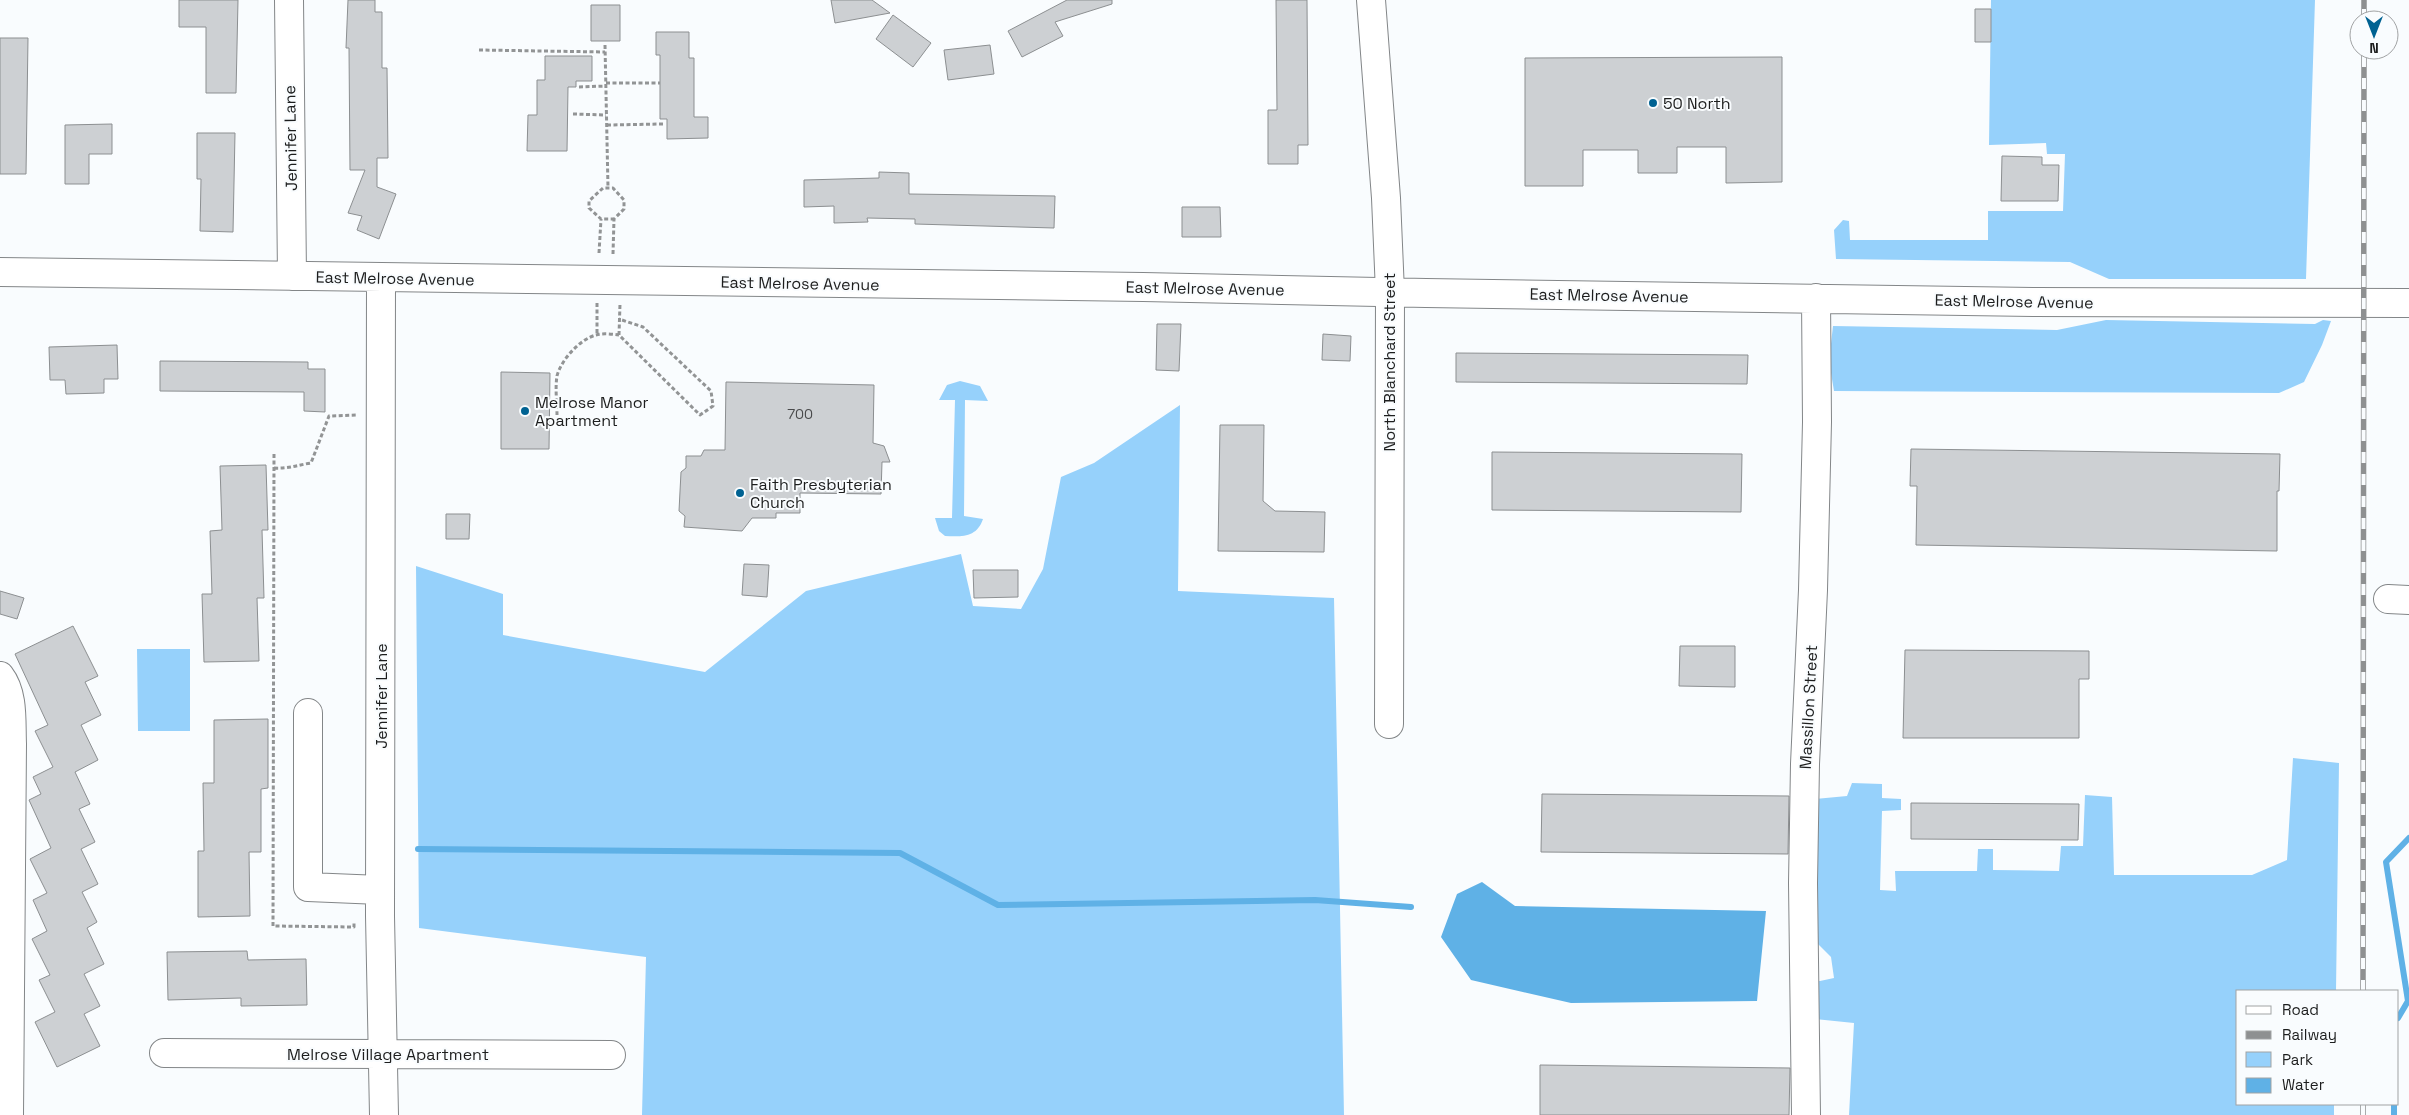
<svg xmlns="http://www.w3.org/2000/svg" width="2409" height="1115" viewBox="0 0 2409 1115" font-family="'Space Grotesk',sans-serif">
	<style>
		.green { fill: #96d1fb }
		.water { fill: #5fb1e6 }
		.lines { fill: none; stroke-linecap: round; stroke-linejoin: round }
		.stream { stroke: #5fb1e6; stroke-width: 6 }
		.building { fill: #cdd0d3; stroke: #8c8f91 }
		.minor-casing { stroke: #838688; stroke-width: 30 }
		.path { stroke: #929495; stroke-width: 3; stroke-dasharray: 4 2.5; stroke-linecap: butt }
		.minor { stroke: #fff; stroke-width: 28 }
		.rail-casing { stroke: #8e9091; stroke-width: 5.5 }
		.rail { stroke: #f9fcfe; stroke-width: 4; stroke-dasharray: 11; stroke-linecap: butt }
		.poi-dot { fill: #006292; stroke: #f9fcfe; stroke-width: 2 }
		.labels { text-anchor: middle; stroke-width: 4; stroke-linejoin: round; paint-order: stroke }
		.number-label { font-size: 14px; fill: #494a4b }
		.poi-label { font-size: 16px; fill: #1d1e1e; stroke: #f9fcfe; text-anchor: start }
		.street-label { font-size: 16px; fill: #1d1e1e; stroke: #f9fcfe }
	</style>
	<rect width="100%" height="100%" fill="#f9fcfe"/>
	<!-- green -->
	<path class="green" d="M1991,0H2315L2306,279H2109L2070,262L1836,259L1834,230L1843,220L1849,221L1850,240H1988V211H2063L2065,154H2047L2046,143L1989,145Z
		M2106,320L2315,324L2323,320L2331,321L2322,345L2304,382L2279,393L1834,391L1829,361L1833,326L2057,330Z
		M960,381L980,386L988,401L965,400L964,516L983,519C977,537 963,537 945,536L939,531L935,518H952L955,400H939L947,385Z
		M1180,405L1178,591L1334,598L1344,1115H642L646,957L419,928L416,566L503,594V635L705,672L806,591L961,554L973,606L1021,609L1043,569L1061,477L1094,463Z
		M137,649H190V731H138Z
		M2293,758L2339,763L2336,991H2238V1104H2334V1115H1849L1854,1023L1815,1019L1813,980L1820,981L1834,978L1831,957L1813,939L1815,799L1847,796L1852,783L1882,784V798L1901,799V810L1882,811L1880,890L1896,891L1895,871H1977L1978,849H1993V870L2059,871L2061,846H2083L2085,795L2112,797L2114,875H2252L2287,860Z"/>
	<!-- water -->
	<path class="water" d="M1482,882L1515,906L1766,911L1757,1001L1571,1003L1471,980L1441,937L1457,894Z"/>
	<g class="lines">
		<!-- stream -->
		<path class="stream" d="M418,849L900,853L998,905L1315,900L1411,907
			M2398,1018L2408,1001L2386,862L2409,838
			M2394,1104V1115"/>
	</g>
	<!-- building -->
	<path class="building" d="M179,0H238L236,93H206V27H179Z
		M348,0H375V12H382V68H387L388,158H377V187L396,194L379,239L357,230L362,216L348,213L365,170H350L349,48H346Z
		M831,0H872L890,13L835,23Z
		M1067,0H1112V4L1055,22L1063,36L1022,57L1008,31Z
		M1276,0H1307L1308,145H1298V164H1268V110H1277Z
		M591,5H620V41H591Z
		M1975,9H1991V42H1975Z
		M893,15L931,43L913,67L876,39Z
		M656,32H689V58H694V117H708V138L667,139V119H660V55H656Z
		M0,38H28L26,174H0Z
		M990,45L994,74L948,80L944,50Z
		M545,56H592V81H576V87H568L567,151H527L528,115H537V80H545Z
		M1782,57V182L1726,183V147H1677V173H1638V150H1583V186H1525V58Z
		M112,124V154H89V184H65V125Z
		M197,133H235L233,232L200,231L201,179H197Z
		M2002,156L2042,157V165H2059L2058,201H2001Z
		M879,172L909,173V194L1055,196L1054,228L915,224V219L867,218L868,222L834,223V206L804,207V180L879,178Z
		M1182,207H1220L1221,237H1182Z
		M1157,324H1181L1179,371L1156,370Z
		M1323,334L1351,336L1350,361L1322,360Z
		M117,345L118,379H104V393L66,394L65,380H50L49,347Z
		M1456,353L1748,355L1747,384L1456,382Z
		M160,361L308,362V369H325V412L304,411V392L160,391Z
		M501,372L550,373L549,449H501Z
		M726,382L874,385L873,443L884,446L890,462H882L881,494L800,493V513H776V518H752L742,531L684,527L685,516L679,511L681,472L686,468V456H701L704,450H725Z
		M1220,425H1264L1263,501L1275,511L1325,512L1324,552L1218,551Z
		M1911,449L2280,454L2279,491H2277V551L1916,545L1917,486H1910Z
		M1492,452L1742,454L1741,512L1492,510Z
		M266,465L268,530H262L264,598H257L259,661L204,662L202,594H212L210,531L222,530L220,466Z
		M446,514H470L469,539H446Z
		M744,564L769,565L767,597L742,595Z
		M973,570H1018V597L974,598Z
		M0,591L24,598L17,619L0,614Z
		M73,626L98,676L85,682L101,715L81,725L98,760L75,772L90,804L79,809L95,842L81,849L98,884L82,892L97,922L87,928L104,964L84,974L100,1006L84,1014L100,1046L57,1067L35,1022L55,1012L39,980L50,975L32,939L47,931L33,900L47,893L30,859L51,848L29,800L41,794L33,777L53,767L35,731L48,725L15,654Z
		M1680,646H1735V687L1679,686Z
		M1905,650L2089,651V679H2079V738H1903Z
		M268,719V788L261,789V852H249L250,916L198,917V851H204L203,783H214V720Z
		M1542,794L1789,796L1788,854L1541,852Z
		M1911,803L2079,804L2078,840L1911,839Z
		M247,951L248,960L306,959L307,1005L241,1006V998L168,1000L167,952Z
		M1540,1065L1790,1068L1789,1115H1540Z"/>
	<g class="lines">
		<defs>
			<path id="minor" d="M289,0L292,276
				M1371,0L1386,198L1390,292L1389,724
				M0,272L1143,287L1426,293L2033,302L2409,303
				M381,278L380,916L384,1115
				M2388,599L2409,600
				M0,676C14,694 11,722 12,744L9,1115
				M308,713V887L380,890
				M164,1053L611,1055
				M1806,1115L1803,883L1805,764L1813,590L1817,422L1816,298"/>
		</defs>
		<!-- minor casing -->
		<use href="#minor" class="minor-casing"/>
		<!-- path -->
		<path class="path" d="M605,45L608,188
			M479,50L605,52
			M606,83H660
			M579,87L606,86
			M573,114L606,115
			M607,125L663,124
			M599,253L601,219
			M613,254L614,219L624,209V200L613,188H603L589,201V208L601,219H614
			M597,303V334
			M619,335L620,304
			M557,415C557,403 555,388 557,376C561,360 580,339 596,335C602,333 612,334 619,335L700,415L713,406L711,391L643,327L619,319
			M274,454L273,926L354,927V923
			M274,468C288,469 298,465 311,463L329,416L357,415"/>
		<!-- minor -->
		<use href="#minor" class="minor"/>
		<defs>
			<path id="rail" d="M2364,20V0
				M2363,991L2364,50
				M2363,1115V1104"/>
		</defs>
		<!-- rail casing -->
		<use href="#rail" class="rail-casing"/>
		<!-- rail -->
		<use href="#rail" class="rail"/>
	</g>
	<!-- markers -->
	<g class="poi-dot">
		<circle cx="1653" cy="103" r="5"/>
		<circle cx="525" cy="411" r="5"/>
		<circle cx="740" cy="493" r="5"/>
	</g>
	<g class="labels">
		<!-- number labels -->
		<g class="number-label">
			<text x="800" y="419">700</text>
		</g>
		<!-- poi labels -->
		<g class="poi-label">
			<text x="1663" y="109">50 North</text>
			<text x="535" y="408">Melrose Manor<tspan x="535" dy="18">Apartment</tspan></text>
			<text x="750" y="490">Faith Presbyterian<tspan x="750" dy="18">Church</tspan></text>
		</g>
		<!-- street labels -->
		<g class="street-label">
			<text transform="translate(290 138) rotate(-91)" y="6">Jennifer Lane</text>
			<text transform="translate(395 278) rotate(1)" y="6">East Melrose Avenue</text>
			<text transform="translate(800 283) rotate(1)" y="6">East Melrose Avenue</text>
			<text transform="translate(1205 288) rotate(1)" y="6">East Melrose Avenue</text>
			<text transform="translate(1609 295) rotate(1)" y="6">East Melrose Avenue</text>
			<text transform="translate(2014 301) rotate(1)" y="6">East Melrose Avenue</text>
			<text transform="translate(1389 362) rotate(-90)" y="6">North Blanchard Street</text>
			<text transform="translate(381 696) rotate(-90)" y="6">Jennifer Lane</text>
			<text transform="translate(1808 707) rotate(-87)" y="6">Massillon Street</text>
			<text x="388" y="1060">Melrose Village Apartment</text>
		</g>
	</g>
	<!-- legend -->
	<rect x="2236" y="990" width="162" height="115" fill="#f9fcfe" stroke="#a1a3a4"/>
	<rect x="2246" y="1006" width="25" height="8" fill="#ffffff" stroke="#a1a3a4"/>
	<text x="2282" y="1015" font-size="15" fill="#1d1e1e">Road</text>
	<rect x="2246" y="1031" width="25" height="8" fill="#8e9091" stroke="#a1a3a4"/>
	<text x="2282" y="1040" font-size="15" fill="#1d1e1e">Railway</text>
	<rect x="2246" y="1052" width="25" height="15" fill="#96d1fb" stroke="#a1a3a4"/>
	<text x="2282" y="1065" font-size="15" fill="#1d1e1e">Park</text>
	<rect x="2246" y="1078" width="25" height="15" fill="#5fb1e6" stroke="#a1a3a4"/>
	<text x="2282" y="1090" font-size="15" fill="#1d1e1e">Water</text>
	<!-- north arrow -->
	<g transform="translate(2374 35) rotate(180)"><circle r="24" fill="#f9fcfe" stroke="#a1a3a4"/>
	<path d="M0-4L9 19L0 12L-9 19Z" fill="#006292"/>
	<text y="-8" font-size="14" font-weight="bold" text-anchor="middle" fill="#1d1e1e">N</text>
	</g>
</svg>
